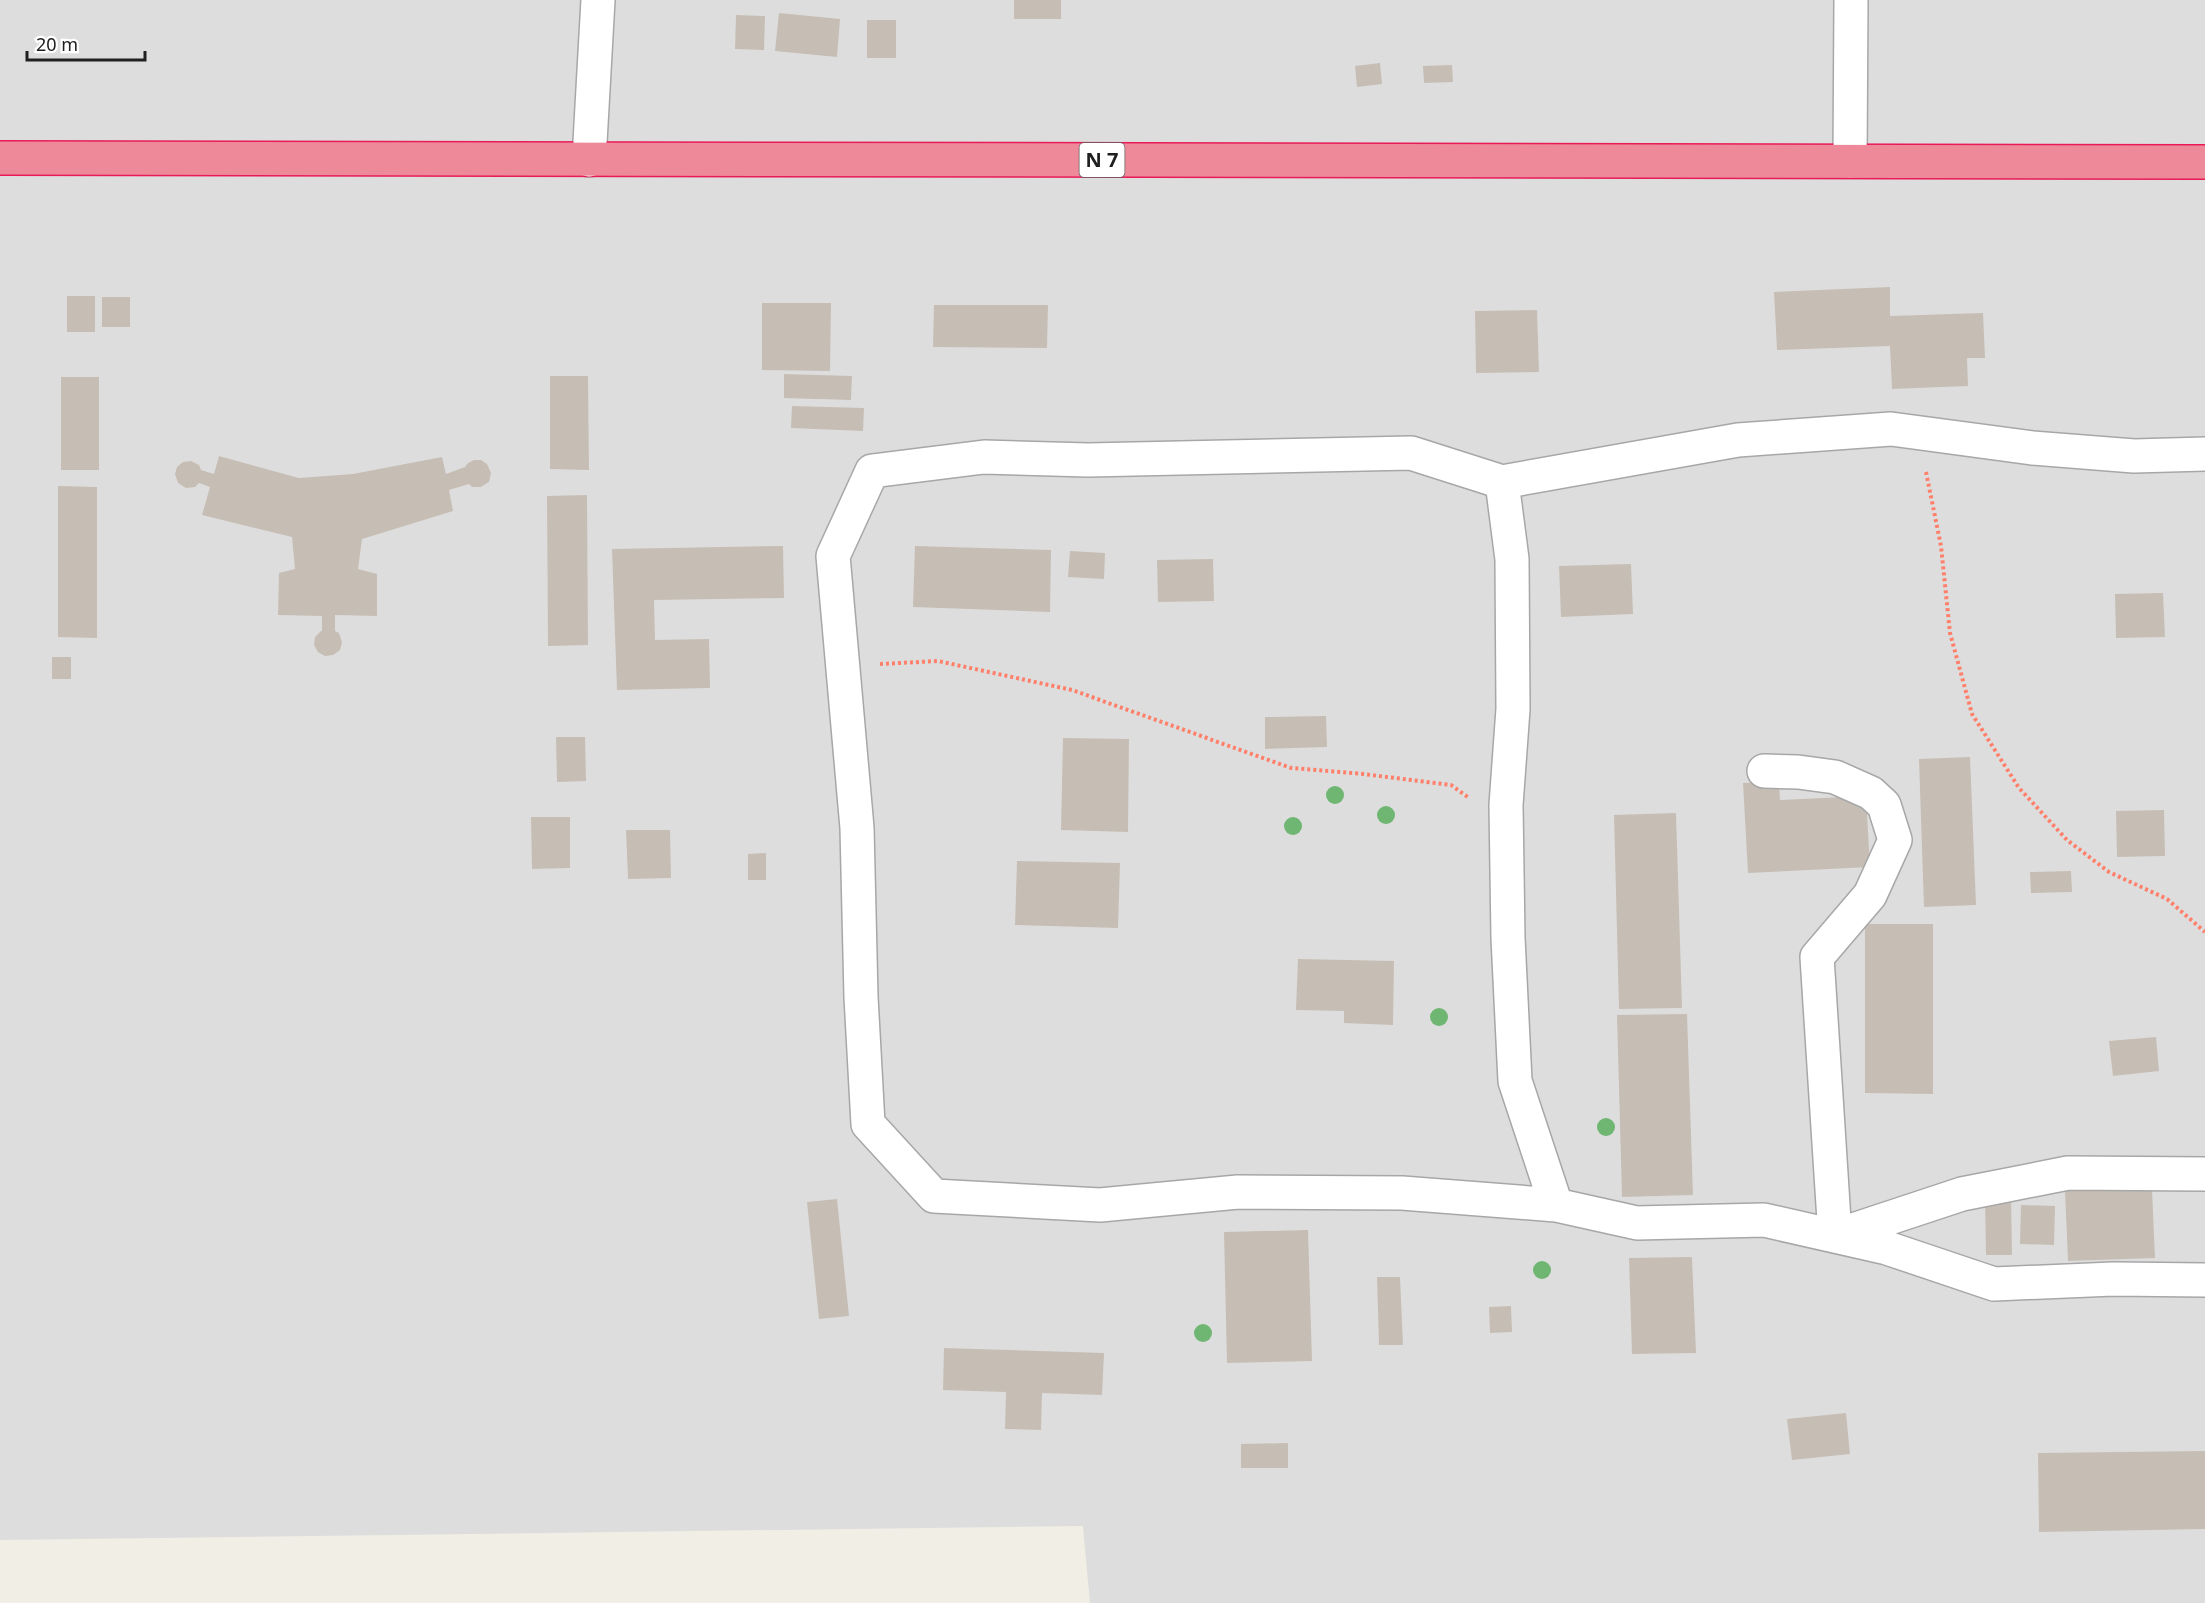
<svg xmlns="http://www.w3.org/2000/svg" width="2205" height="1603" viewBox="0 0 2205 1603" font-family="'Noto Sans',sans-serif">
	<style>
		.residential { fill: #dedddd }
		.building { fill: #c6beb5 }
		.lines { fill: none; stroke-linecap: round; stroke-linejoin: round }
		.minor-casing { stroke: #a7a7a7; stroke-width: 36 }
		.highway-casing { stroke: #e81b58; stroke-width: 36 }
		.path { stroke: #ff806a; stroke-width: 4; stroke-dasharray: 3 3; stroke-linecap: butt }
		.minor { stroke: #fff; stroke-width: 33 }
		.highway { stroke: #ed8998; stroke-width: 33 }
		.tree { fill: #6fb673 }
		.labels { text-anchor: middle; stroke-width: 6; stroke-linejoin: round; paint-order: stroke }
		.shield { fill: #fff; stroke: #636363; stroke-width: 1.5 }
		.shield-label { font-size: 20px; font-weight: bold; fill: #202020 }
	</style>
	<rect width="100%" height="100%" fill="#f1eee6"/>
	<!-- residential -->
	<path class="residential" d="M0,0H2205V1603H1090L1083,1526L0,1540Z"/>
	<!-- building -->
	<path class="building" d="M1014,0H1061V19H1014Z
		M779,13L840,19L837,57L775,51Z
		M736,15L765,16L764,50L735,49Z
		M867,20H896V58H867Z
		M1380,63L1382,84L1357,87L1355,66Z
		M1452,65L1453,82L1424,83L1423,66Z
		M1890,287V316L1983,313L1985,358H1967L1968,386L1892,389L1890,346L1777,350L1774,292Z
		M67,296H95V332H67Z
		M102,297H130V327H102Z
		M762,303H831L830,371L762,370Z
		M934,305H1048L1047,348L933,347Z
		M1537,310L1539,372L1476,373L1475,311Z
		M784,374L852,376L851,400L784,398Z
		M550,376H588L589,470L550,469Z
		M61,377H99V470H61Z
		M792,406L864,408L863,431L791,428Z
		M219,456L299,478L353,474L442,457L446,474L465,467L468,463L474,460H481L487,464L491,473L489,482L481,487H472L469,484L449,490L453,511L362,539L358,569L377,574V616L335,615V631L339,633L342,642L340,650L333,655L325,656L318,652L314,645L315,637L322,630V616L278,615L279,573L295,569L292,537L202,515L210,487L199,483L195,487L186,488L178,483L175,474L177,467L183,462L191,461L199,465L201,470L214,474Z
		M58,486L97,487V638L58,637Z
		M587,495L588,645L548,646L547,496Z
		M783,546L784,598L654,600L655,640L709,639L710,688L617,690L612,549Z
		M915,546L1051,550L1050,612L913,607Z
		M1070,551L1105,553L1104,579L1068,577Z
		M1213,559L1214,601L1158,602L1157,560Z
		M1631,564L1633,614L1561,617L1559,566Z
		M2163,593L2165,637L2116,638L2115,594Z
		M52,657H71V679H52Z
		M1326,716L1327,747L1265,749V717Z
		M556,737H585L586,781L557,782Z
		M1063,738L1129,739L1128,832L1061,830Z
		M1970,757L1976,905L1924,907L1919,759Z
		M1779,782L1780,800L1866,796L1870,867L1748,873L1743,783Z
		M2164,810L2165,856L2117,857L2116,811Z
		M1676,813L1682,1008L1619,1009L1614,815Z
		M531,817H570V868L532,869Z
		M626,830H670L671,878L628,879Z
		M766,853V880H748V854Z
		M1017,861L1120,863L1118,928L1015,925Z
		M2071,871L2072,892L2031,893L2030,872Z
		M1865,924H1933V1094L1865,1093Z
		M1298,959L1394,961L1393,1025L1344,1023V1011L1296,1010Z
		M1687,1014L1693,1195L1622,1197L1617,1015Z
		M2156,1037L2159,1071L2113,1076L2109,1041Z
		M2152,1189L2155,1258L2068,1261L2065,1191Z
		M1985,1197H2011L2012,1255H1986Z
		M837,1199L849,1316L819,1319L807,1202Z
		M2021,1205L2055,1206L2054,1245L2020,1244Z
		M1308,1230L1312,1361L1227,1363L1224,1232Z
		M1692,1257L1696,1353L1632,1354L1629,1258Z
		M1377,1277H1400L1403,1345H1379Z
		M1511,1306L1512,1332L1490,1333L1489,1307Z
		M944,1348L1104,1353L1102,1395L1042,1393L1041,1430L1005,1429L1006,1392L943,1390Z
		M1846,1413L1850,1454L1792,1460L1787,1419Z
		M1288,1443V1468H1241V1444Z
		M2205,1451V1529L2039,1532L2038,1453Z"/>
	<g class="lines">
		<defs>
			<path id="minor" d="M589,160L598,0
				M1850,161L1851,0
				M1502,482L1738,440L1891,429L2032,448L2134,456L2205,454
				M1764,771L1798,772L1835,777L1871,793L1884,805L1895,840L1870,895L1817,957L1835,1236L1962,1194L2068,1173L2205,1174
				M1556,1205L1402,1193L1238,1192L1100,1205L934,1196L868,1124L861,997L857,828L833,556L872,471L984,457L1088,460L1411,453L1502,482L1512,559L1513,709L1506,805L1508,938L1515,1081L1556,1205L1637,1223L1764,1220L1887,1248L1994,1284L2113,1279L2205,1280"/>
			<path id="highway" d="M0,158L2205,162"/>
		</defs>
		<!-- minor casing -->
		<use href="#minor" class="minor-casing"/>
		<!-- highway casing -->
		<use href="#highway" class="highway-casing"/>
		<!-- path -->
		<path class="path" d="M1926,472L1941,546L1950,633L1972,714L2019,788L2067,840L2109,872L2167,899L2205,932
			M880,664L938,661L1072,690L1291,768L1363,774L1451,785L1469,798"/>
		<!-- minor -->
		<use href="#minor" class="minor"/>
		<!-- highway -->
		<use href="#highway" class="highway"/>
	</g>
	<!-- trees -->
	<g class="tree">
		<circle cx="1335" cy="795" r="9"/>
		<circle cx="1386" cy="815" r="9"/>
		<circle cx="1293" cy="826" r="9"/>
		<circle cx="1439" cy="1017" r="9"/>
		<circle cx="1606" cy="1127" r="9"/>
		<circle cx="1542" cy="1270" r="9"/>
		<circle cx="1203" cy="1333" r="9"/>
	</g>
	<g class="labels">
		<!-- shield labels -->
		<rect class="shield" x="1079.5" y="143" width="45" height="34" rx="4.5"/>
		<g class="shield-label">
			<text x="1102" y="167">N 7</text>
		</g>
	</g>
	<!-- scale -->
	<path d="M27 51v9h118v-9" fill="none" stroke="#202020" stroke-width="3"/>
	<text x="36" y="51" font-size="18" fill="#202020" stroke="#ffffff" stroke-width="4.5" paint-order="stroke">20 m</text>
</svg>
